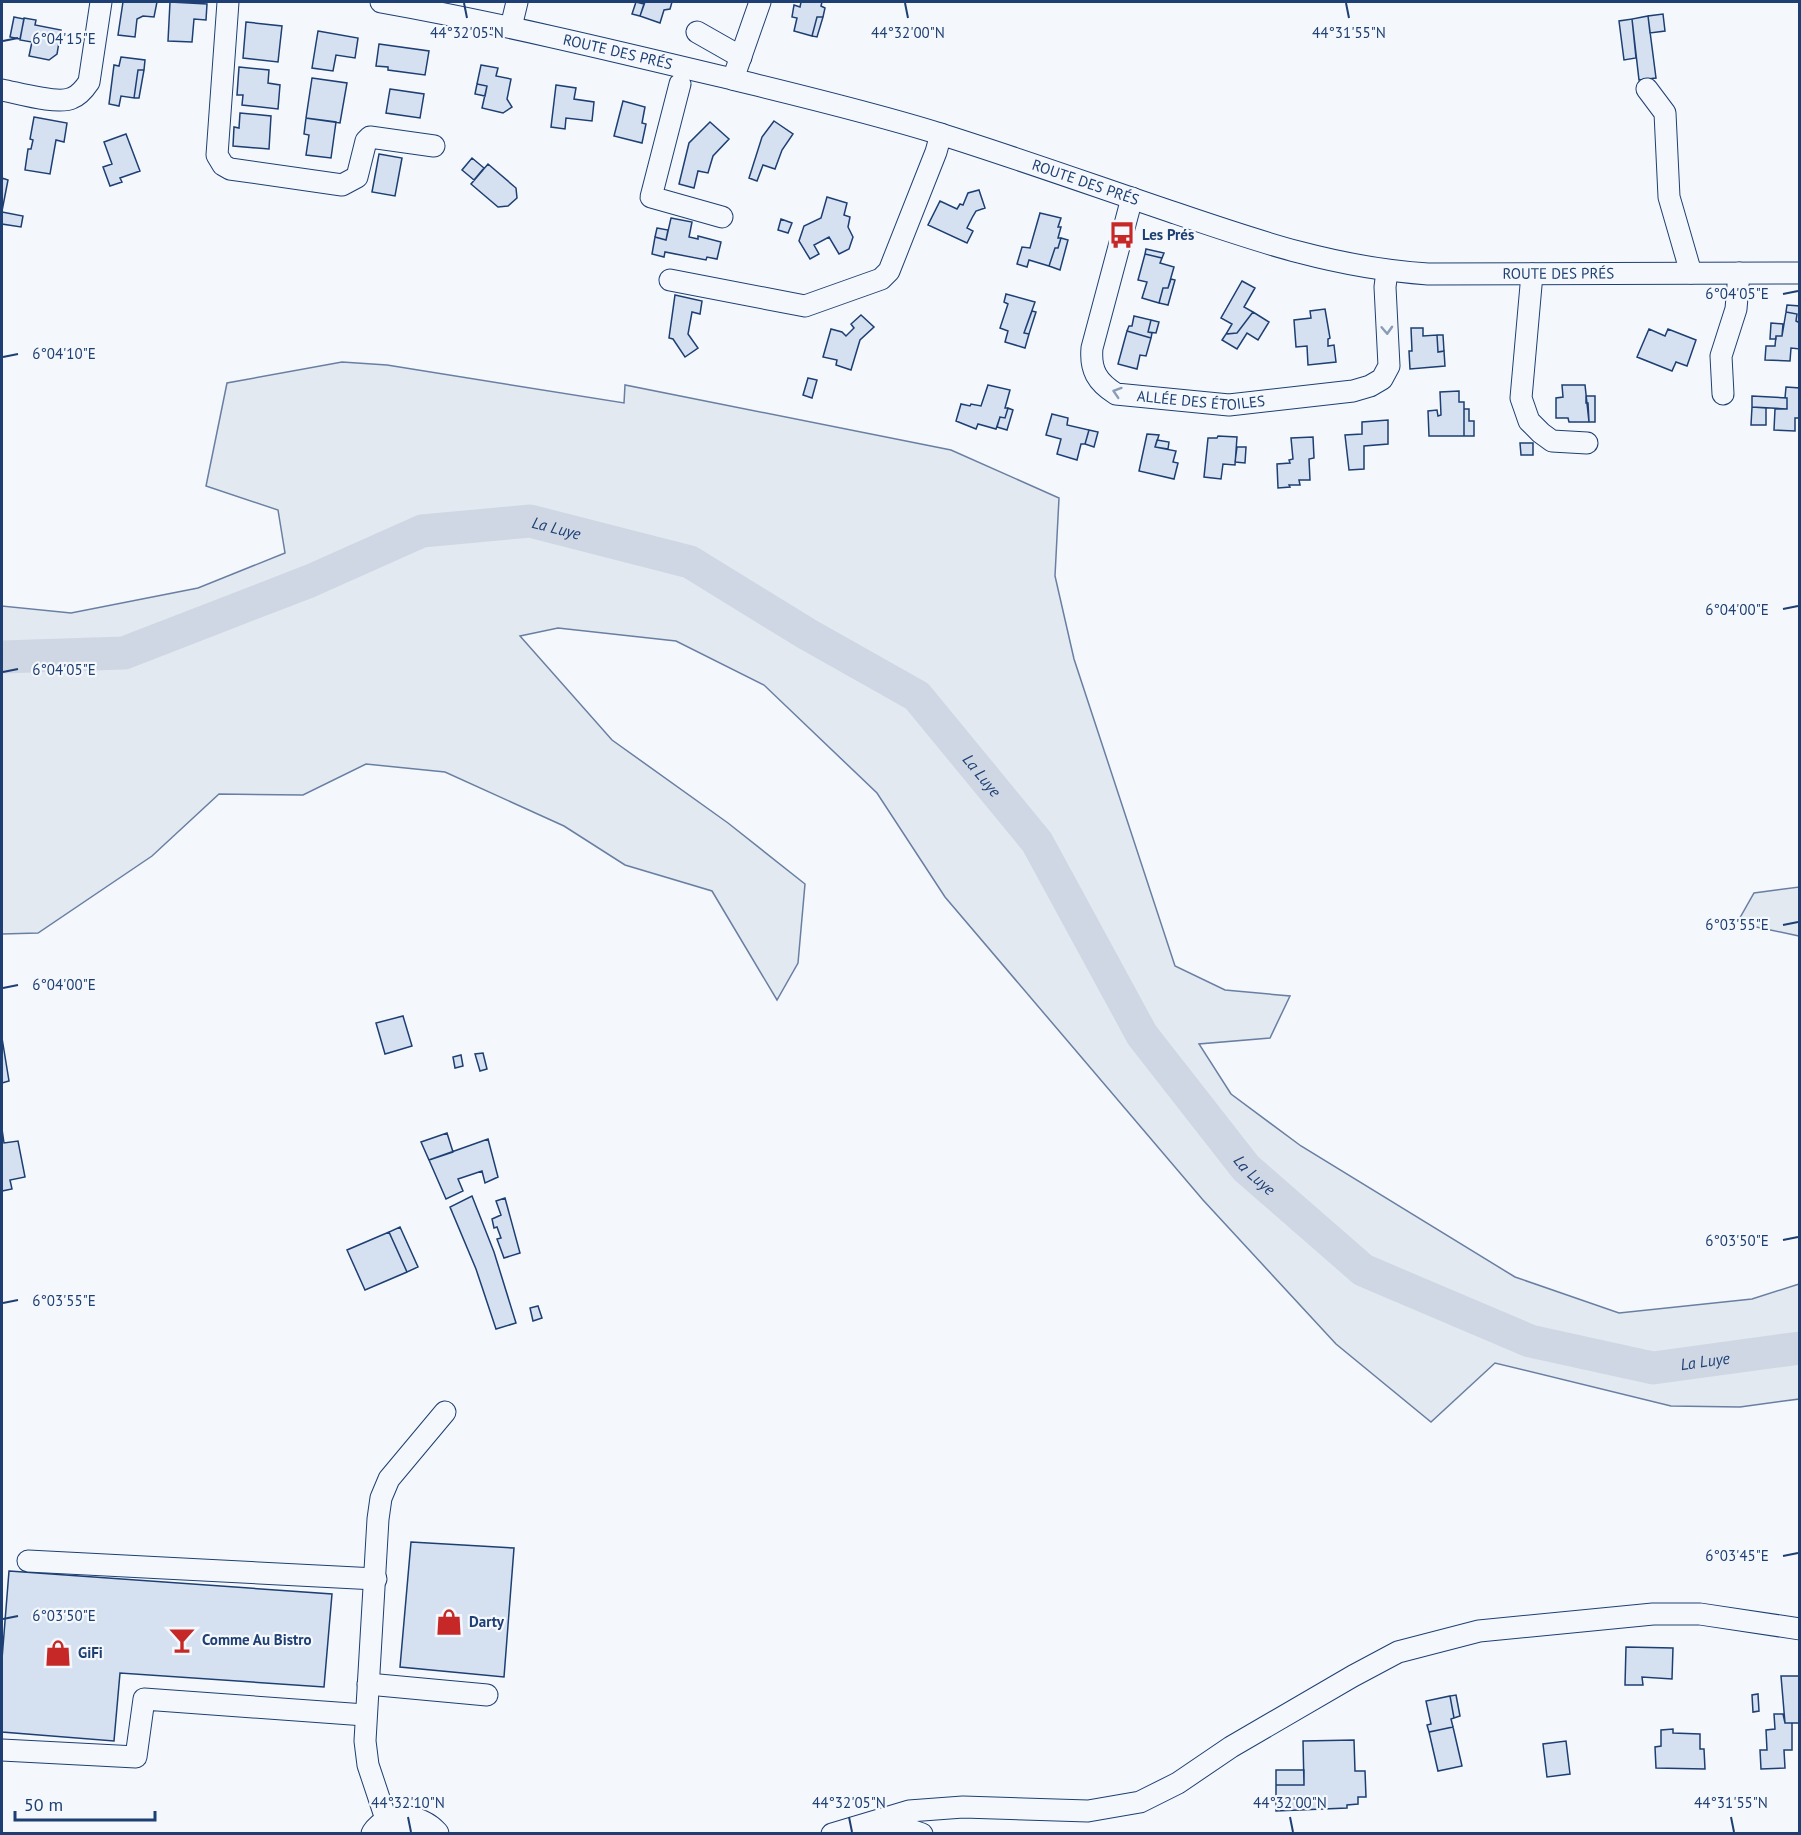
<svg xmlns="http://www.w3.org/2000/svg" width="1801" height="1835" viewBox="0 0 1801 1835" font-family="'PT Sans',sans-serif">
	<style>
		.green { fill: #e3e9f0; stroke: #687fa3; stroke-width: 1.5 }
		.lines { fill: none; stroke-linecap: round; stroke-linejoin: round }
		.river { stroke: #cfd7e4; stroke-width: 33 }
		.building { fill: #d5e0f0; stroke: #1d3f73; stroke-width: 1.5 }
		.minor-casing { stroke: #1d3f73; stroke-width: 23 }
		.major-casing { stroke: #1d3f73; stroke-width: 29 }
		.minor { stroke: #f4f7fb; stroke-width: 21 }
		.major { stroke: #f4f7fb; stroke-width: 27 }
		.oneway { stroke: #889bb7 }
		.ticks { fill: none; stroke: #1d3f73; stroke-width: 2 }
		.labels { text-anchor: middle; stroke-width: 4.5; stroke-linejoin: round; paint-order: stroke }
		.street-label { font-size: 15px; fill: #1d3f73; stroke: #f4f7fb }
		.poi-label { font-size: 15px; font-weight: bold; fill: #1d3f73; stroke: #f4f7fb; text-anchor: start }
		.water-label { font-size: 16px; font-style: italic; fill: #1d3f73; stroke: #f4f7fb }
		.ticks-label { font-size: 15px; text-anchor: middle; fill: #1d3f73; stroke: #f4f7fb; stroke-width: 4.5; stroke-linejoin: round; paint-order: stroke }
	</style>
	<rect width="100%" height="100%" fill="#f4f7fb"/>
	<!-- green -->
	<path class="green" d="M342,362L387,365L624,403L625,385L951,450L1059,498L1055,576L1074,659L1175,966L1225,990L1290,996L1270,1038L1199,1044L1231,1094L1301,1146L1515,1277L1619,1313L1752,1299L1799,1284V1399L1740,1407L1671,1406L1495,1363L1431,1422L1336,1344L1203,1200L945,897L877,793L764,685L676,641L558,628L520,636L612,740L728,823L805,884L798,963L777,1000L712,891L625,865L564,826L445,772L366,764L303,795L219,794L152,856L38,933L2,934V606L71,613L198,588L285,553L278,510L206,486L227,383Z
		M1799,887V936L1737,923L1754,893Z"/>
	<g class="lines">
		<!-- river -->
		<path class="river" id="s1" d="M2,657L124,653L310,581L422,531L530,521L690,562L807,634L917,696L1037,842L1142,1035L1246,1168L1363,1270L1530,1341L1653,1368L1800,1348"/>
	</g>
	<!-- building -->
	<path class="building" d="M123,2H157L154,17L143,16L137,19L135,37L118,35Z
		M170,2L207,4L206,20L194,19L192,42L168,41Z
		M636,2L644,4L640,16L632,14Z
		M645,2H672L670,9L664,10L660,23L640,16Z
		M801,2H822L821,6L825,8L823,17H817L812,36L794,31L797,18L792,17L794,5L800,7Z
		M1663,14L1665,31L1650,33L1648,16Z
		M1648,16L1656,78L1639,80L1632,19Z
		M14,17L24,19L20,39L10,37Z
		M817,17H823L817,37L812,36Z
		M24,18L36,20L35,25L61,30L57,54L49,60L29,56L32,42L20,40Z
		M1632,19L1636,58L1624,60L1619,21Z
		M246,22L282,26L278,62L243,58Z
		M318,31L358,38L355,58L336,55L333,71L312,68Z
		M379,44L429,51L425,75L388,70V67L376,66Z
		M121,57L145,60L144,70H138L134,98L121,96L119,106L109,104L114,65L119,66Z
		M481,65L498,68L496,76L511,79L507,99L512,107L503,113L482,108L487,86L477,84Z
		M239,67L269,70L268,83L280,85L278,109L242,105L243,95H237Z
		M138,70H144L139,98H134Z
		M312,78L347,83L340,123L306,118Z
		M477,84L487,86L485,96L475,94Z
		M556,85L576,88L574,99L594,102L592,121L566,118L565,129L551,127Z
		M390,89L424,94L420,118L386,113Z
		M623,101L645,107L642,123L646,124L642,143L614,136Z
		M240,113L271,116L269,149L233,146L234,127L239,128Z
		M34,117L67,123L64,142L56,140L50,174L25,170L28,149H31L33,140L30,139Z
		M306,118L336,122L331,158L306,155L309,135L304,134Z
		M774,121L793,134L782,150L775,169L763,165L757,181L749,178L762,137Z
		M710,122L729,139L713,156L708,173L698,171L694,188L679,184L689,143Z
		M126,134L140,171L120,178L122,182L110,186L103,167L112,164L104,142Z
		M379,154L402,158L395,196L372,192Z
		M472,158L484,168L474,180L462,170Z
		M488,164L516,188L517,198L508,206L498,207L471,184Z
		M2,178L8,180L2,211Z
		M979,190L985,208L976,211L973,216L967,228L973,231L967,243L928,225L940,201L957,209L960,204L963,205L968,193Z
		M827,197L847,203L844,215L850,217L848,227L853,237L849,249L839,254L829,237L814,245L819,254L810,259L799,241L804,226L821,218Z
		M2,212L23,216L21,227L2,224Z
		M1040,213L1061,218L1058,227H1061L1058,238H1061L1058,248H1055L1049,266L1029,260L1027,267L1017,264L1022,247L1030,248Z
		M671,218L692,222L689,237L698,239V236L721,242L717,259L707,257L706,260L665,252L664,257L652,254L655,237L666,240Z
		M781,219L792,223L788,233L778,230Z
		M657,228L668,230L666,240L655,237Z
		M1061,238L1068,240L1060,270L1049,266L1055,248H1058Z
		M1146,249L1164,253L1162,258L1145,254Z
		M1145,254L1162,258L1160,263L1174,267L1168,288H1163L1159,303L1142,298L1147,282L1138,280Z
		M1171,279L1175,280L1168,305L1159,303L1163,288H1168Z
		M1242,281L1255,288L1244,307L1253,312L1237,333L1226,334L1232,324L1221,318Z
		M1006,294L1035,302L1024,333L1029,334L1025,348L1005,342L1008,331L1000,328L1008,304L1004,302Z
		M675,295L702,301L700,314L692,312L688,334L698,348L685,357L673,339L669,338Z
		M1787,305L1800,306V323L1796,321L1797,314L1786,312Z
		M1325,309L1330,338L1328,339V346L1334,345L1336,362L1308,365L1307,346L1296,347L1294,320L1311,318L1310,311Z
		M1032,311L1036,312L1029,334L1024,333Z
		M1253,312L1269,322L1258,340L1247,333L1237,349L1222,340L1226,334L1237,333Z
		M1786,312L1797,314L1796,321L1800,323V349L1791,348L1790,361L1765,360L1766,346H1775L1776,336H1782Z
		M861,315L874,327L860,340L851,370L836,365L837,360L823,357L831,329L842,332L846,336L854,328L851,324Z
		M1134,316L1151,320L1148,332L1152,333L1151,338L1127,331L1129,326H1132Z
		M1151,320L1159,322L1156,333L1148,332Z
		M1771,323L1783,324L1782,336H1776V339H1770Z
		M1411,328H1423V336L1437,335L1438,352L1444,351L1445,366L1410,369L1409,351H1412Z
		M1649,329L1665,336L1668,329L1696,340L1687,366L1676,362L1672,371L1637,357Z
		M1127,331L1151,338L1146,356L1140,355L1137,369L1118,364Z
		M1437,335H1443L1444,351L1438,352Z
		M808,378L817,380L812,398L803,395Z
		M988,385L1010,390L1005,408H1008L1005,418L1000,417L996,429L978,424L976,429L956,421L961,404L970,406L971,404L981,406Z
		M1562,385H1585L1589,422H1569L1568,418H1556V398L1563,397Z
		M1786,387L1800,388V418H1795V431L1774,430L1775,409H1787V398H1785Z
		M1459,391V402H1464V436H1429L1428,411L1437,410L1438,416L1441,415L1440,392Z
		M1586,396H1595V422H1589L1588,403H1586Z
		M1752,396L1787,398V409L1752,407Z
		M1752,407L1766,408V425H1751Z
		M1008,408L1013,410L1007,430L997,427L1000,417L1005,418Z
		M1464,409H1469V421H1474V436H1464Z
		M1052,414L1068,418L1067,425L1089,430L1085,444H1081L1077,460L1057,454L1061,439L1046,435Z
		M1388,420V444L1364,446V469L1349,470L1345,435L1362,434V422Z
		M1089,430L1098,432L1094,447L1085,444Z
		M1147,434L1159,435L1155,447L1176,451L1173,462L1178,463L1174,479L1139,471Z
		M1218,436L1237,437L1235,465L1223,464L1221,479L1204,477L1208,438H1217Z
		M1313,437L1314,458L1309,459L1310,480H1299L1300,485H1289L1290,487L1278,488L1277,464L1290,463L1289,460L1293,459L1291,438Z
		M1157,440L1169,442L1168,449L1155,447Z
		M1520,443H1533V455H1521Z
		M1237,447H1246L1245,463L1235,462Z
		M403,1016L412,1046L385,1054L376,1023Z
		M2,1038L9,1081L2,1083Z
		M483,1053L487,1069L480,1071L475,1054Z
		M461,1055L463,1066L455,1068L453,1057Z
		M2,1129L4,1143L18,1141L25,1177L10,1180L12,1189L2,1191Z
		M447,1133L453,1152L429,1160L421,1142Z
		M488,1139L498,1177L485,1183L482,1171L458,1179L463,1191L446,1199L429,1160Z
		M472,1196L494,1252L516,1323L496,1329L476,1269L450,1207Z
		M505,1198L520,1253L504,1258L497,1239L501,1238L497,1227L494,1228L492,1219L501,1215L496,1201Z
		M400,1227L418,1267L407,1272L389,1232Z
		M389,1232L407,1272L365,1290L347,1250Z
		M538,1306L542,1318L533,1321L530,1308Z
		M411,1542L514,1548L504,1677L400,1667Z
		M9,1571L332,1594L324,1687L120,1673L114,1741L2,1732V1659Z
		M1626,1647L1673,1648L1672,1679L1642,1677L1643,1685H1625Z
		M1781,1676H1800V1723H1785Z
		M1758,1694L1759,1711L1753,1712L1752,1695Z
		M1456,1695L1460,1716L1454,1718L1450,1696Z
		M1450,1696L1454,1718L1451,1719L1453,1727L1429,1732L1427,1725L1431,1724L1426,1701Z
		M1774,1714H1783L1785,1723H1792V1750H1784L1785,1768L1761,1769L1760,1750H1767L1766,1730L1775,1729Z
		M1453,1727L1462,1766L1438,1771L1429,1732Z
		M1673,1729V1733L1700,1734V1749H1704L1705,1769L1656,1768L1655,1747L1661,1746V1730Z
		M1354,1740L1355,1771H1365L1366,1797H1358V1804L1347,1805V1808L1276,1811V1785H1304L1303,1741Z
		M1566,1741L1570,1774L1547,1777L1543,1744Z
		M1276,1770H1304V1785H1276Z"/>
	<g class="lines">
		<defs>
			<g id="minor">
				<path d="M228,2L217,155L223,165L230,169L342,185L357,177L366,141L370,137L434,146"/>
				<path id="s2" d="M381,2C499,23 615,51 732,79C801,96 869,112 937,133C1017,158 1095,186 1175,213C1260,242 1336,268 1428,274L1800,273"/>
				<path d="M511,27L517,2"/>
				<path d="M697,32L741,57"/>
				<path d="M733,79L760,2"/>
				<path d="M680,84L651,197L722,217"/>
				<path d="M1647,89L1665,113L1669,197L1691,273"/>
				<path d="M2,90C18,93 58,105 72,98C80,95 85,88 89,82L101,2"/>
				<path id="s3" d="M1132,198L1092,348C1090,370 1097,382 1116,394L1229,405L1353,391L1370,386L1382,379L1389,366L1385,287L1387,271"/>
				<path d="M1532,274L1521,398L1529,421L1541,433L1552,441L1587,443"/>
				<path d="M670,280L805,306L881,279L889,271L936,152L941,134"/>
				<path d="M1723,394L1721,356L1736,309L1739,273"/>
				<path d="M28,1561L376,1579"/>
				<path d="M368,1684L487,1695"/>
				<path d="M2,1750L136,1757L144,1699L365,1715"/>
				<path d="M387,1822L368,1765L365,1741L378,1519L381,1498L389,1479L445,1412"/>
				<path d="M876,1823L902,1827L922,1834"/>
				<path d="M832,1834L909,1811L963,1807L1088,1811L1140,1802L1178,1783L1231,1747L1353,1676L1398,1652L1479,1631L1653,1614H1700L1800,1629"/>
			</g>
			<path id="major" d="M375,1834C389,1813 420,1817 435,1834"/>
		</defs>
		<!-- minor casing -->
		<use href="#minor" class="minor-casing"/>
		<!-- major casing -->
		<use href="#major" class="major-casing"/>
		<!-- minor -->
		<use href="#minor" class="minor"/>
		<!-- major -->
		<use href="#major" class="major"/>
	</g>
	<!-- one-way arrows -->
	<defs><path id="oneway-chevron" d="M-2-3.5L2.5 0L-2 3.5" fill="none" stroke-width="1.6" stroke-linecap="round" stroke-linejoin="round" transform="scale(1.5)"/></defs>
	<g class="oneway">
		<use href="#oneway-chevron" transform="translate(1387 330) rotate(87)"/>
		<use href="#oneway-chevron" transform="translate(1117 392) rotate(-162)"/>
	</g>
	<!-- ticks -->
	<path class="ticks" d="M464,3L467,18M905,3L908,18M1346,3L1349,18M3,41L18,38M1783,294L1798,291M3,357L18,354M1783,609L1798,606M3,672L18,669M1783,925L1798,922M3,988L18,985M1783,1240L1798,1237M3,1303L18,1300M1783,1556L1798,1553M3,1619L18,1616M408,1817L411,1832M849,1817L852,1832M1290,1817L1293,1832M1731,1817L1734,1832"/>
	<!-- icons -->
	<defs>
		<symbol id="bus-bare" viewBox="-9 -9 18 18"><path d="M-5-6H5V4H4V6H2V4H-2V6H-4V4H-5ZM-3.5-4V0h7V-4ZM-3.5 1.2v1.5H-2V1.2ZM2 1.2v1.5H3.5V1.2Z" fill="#c62828" stroke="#f4f7fb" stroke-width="2.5" paint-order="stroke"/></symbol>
		<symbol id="shop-bare" viewBox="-9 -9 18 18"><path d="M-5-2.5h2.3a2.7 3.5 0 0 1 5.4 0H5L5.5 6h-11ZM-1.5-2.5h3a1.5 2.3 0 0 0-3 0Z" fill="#c62828" stroke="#f4f7fb" stroke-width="2.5" paint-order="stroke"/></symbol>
		<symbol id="bar-bare" viewBox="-9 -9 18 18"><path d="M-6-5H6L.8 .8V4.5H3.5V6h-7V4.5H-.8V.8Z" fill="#c62828" stroke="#f4f7fb" stroke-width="2.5" paint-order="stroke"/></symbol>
	</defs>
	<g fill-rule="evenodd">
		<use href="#bus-bare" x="1103" y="216" width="38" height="38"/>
		<use href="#shop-bare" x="430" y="1603" width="38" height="38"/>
		<use href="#bar-bare" x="163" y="1621" width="38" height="38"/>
		<use href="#shop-bare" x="39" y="1634" width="38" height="38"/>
	</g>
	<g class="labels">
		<!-- street labels -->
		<g class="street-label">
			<text dy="5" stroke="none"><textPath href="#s2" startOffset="242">ROUTE DES PRÉS</textPath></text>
			<text dy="5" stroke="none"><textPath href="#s2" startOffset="728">ROUTE DES PRÉS</textPath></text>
			<text dy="5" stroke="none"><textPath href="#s2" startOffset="1214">ROUTE DES PRÉS</textPath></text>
			<text dy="5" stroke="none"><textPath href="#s3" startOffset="296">ALLÉE DES ÉTOILES</textPath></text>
		</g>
		<!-- poi labels -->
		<g class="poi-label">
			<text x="1142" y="240">Les Prés</text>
			<text x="469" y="1627">Darty</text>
			<text x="202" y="1645">Comme Au Bistro</text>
			<text x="78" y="1658">GiFi</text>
		</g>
		<!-- water labels -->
		<g class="water-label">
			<text dy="6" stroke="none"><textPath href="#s1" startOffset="580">La Luye</textPath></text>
			<text dy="6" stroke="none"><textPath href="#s1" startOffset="1084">La Luye</textPath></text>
			<text dy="6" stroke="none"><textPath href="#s1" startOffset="1570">La Luye</textPath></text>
			<text dy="6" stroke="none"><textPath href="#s1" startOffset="2074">La Luye</textPath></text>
		</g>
	</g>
	<g class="ticks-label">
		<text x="467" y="38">44°32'05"N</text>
		<text x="908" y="38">44°32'00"N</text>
		<text x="1349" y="38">44°31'55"N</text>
		<text x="64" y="44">6°04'15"E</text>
		<text x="1737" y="299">6°04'05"E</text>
		<text x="64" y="359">6°04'10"E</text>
		<text x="1737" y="615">6°04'00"E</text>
		<text x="64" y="675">6°04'05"E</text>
		<text x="1737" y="930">6°03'55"E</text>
		<text x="64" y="990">6°04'00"E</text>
		<text x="1737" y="1246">6°03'50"E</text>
		<text x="64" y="1306">6°03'55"E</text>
		<text x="1737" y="1561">6°03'45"E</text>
		<text x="64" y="1621">6°03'50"E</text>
		<text x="408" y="1808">44°32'10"N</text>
		<text x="849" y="1808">44°32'05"N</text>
		<text x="1290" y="1808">44°32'00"N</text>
		<text x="1731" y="1808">44°31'55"N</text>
	</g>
	<!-- border -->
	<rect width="1801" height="1835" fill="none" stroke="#1d3f73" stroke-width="6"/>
	<!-- scale -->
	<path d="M15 1811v9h140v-9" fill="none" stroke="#1d3f73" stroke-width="3"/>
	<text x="24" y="1811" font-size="18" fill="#1d3f73" stroke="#f4f7fb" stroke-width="4.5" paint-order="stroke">50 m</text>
</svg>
